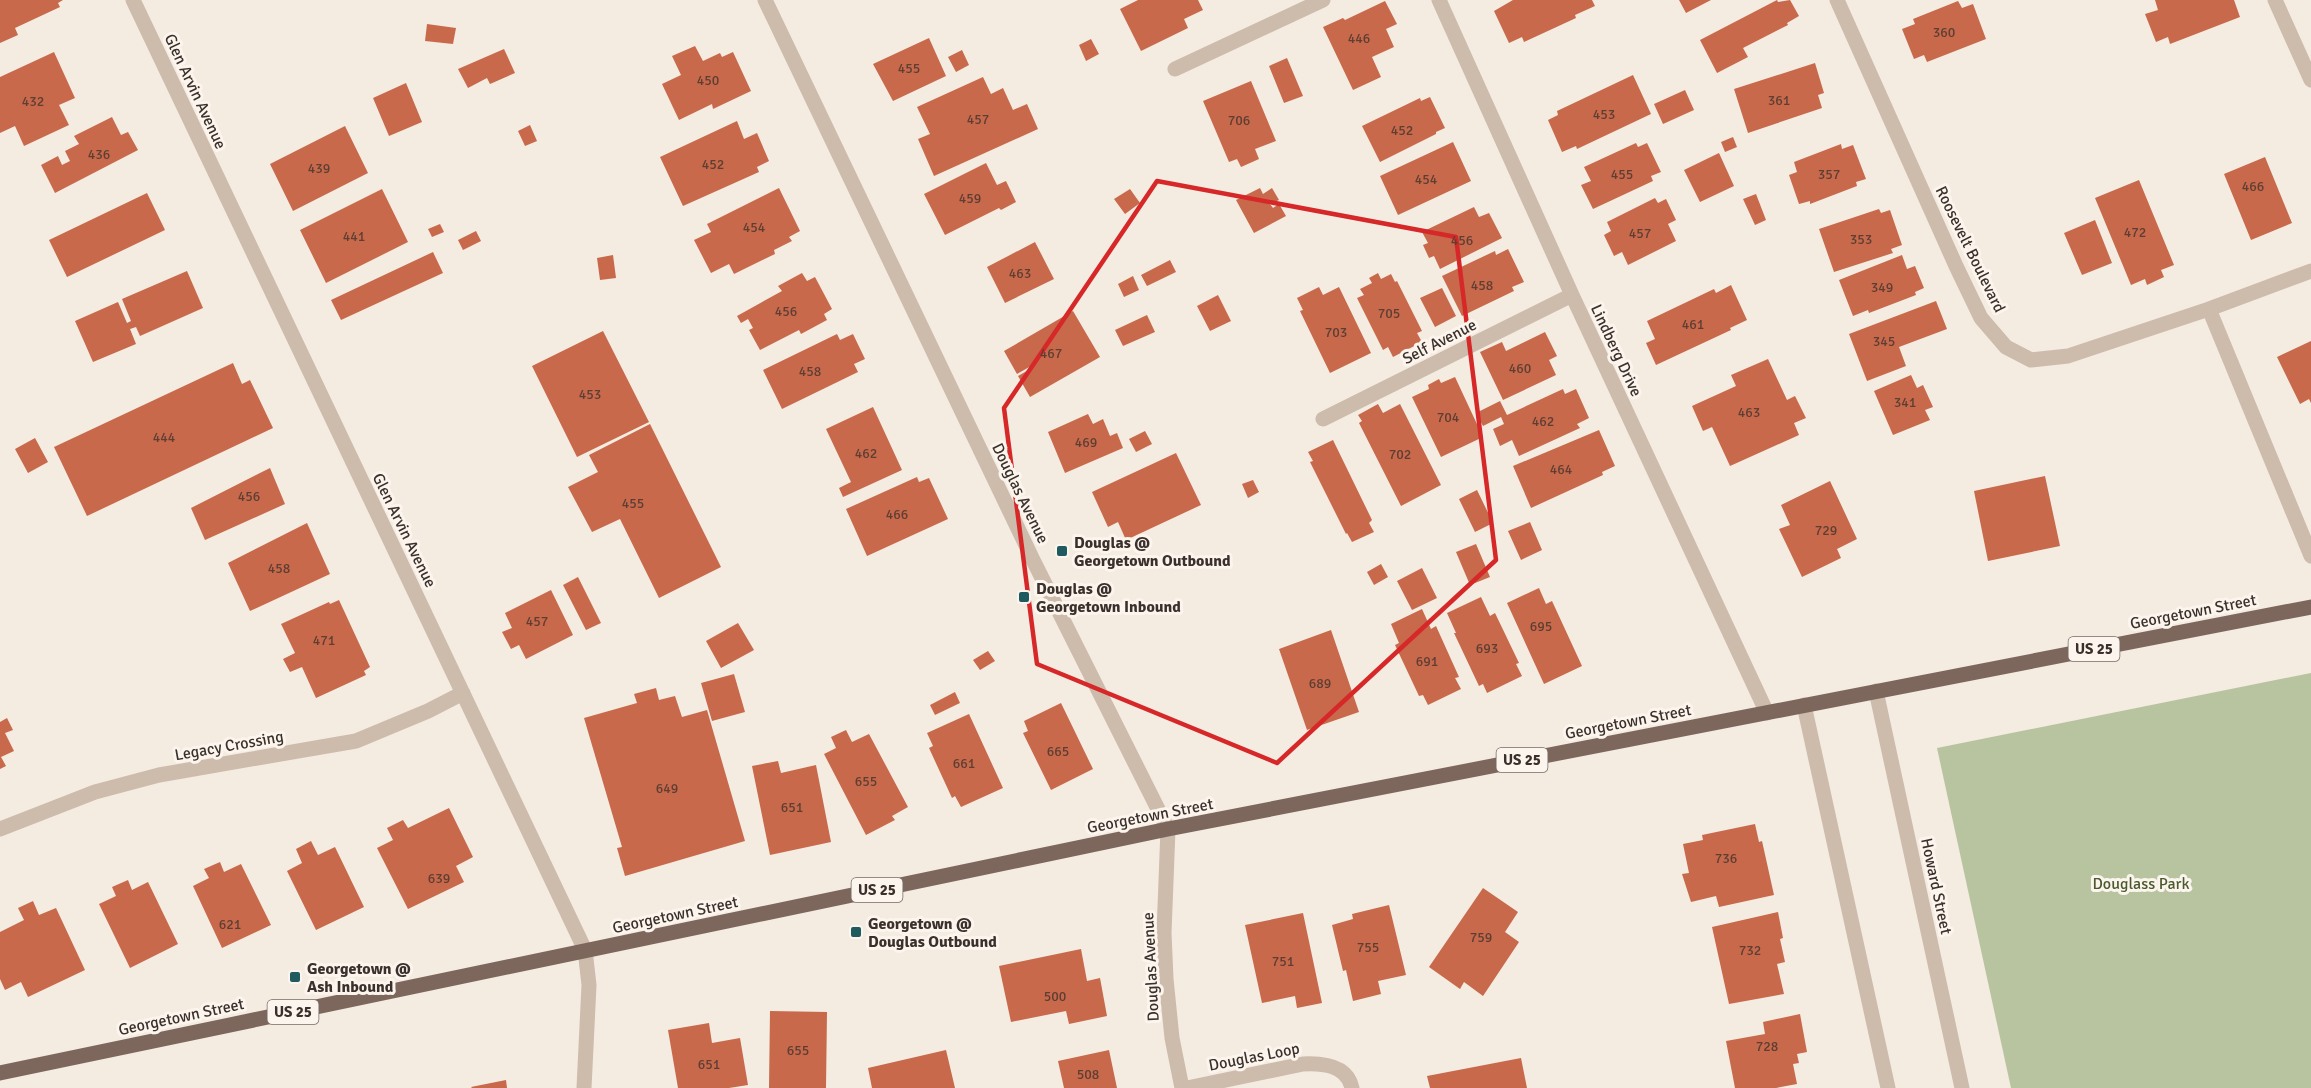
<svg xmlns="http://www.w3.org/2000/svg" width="2311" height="1088" viewBox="0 0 2311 1088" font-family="Signika,sans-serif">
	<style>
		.green { fill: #b8c4a0 }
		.building { fill: #c8694b }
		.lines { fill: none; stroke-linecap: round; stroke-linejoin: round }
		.street { stroke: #cdbbac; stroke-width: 15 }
		.primary { stroke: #7d675c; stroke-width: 15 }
		.marked { fill: none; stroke: #d62828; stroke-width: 4.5; stroke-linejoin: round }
		.poi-dot { fill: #1f5a5e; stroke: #fbf5ee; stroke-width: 2 }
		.labels { text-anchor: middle; stroke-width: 6; stroke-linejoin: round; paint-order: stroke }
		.number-label { font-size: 14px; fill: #5e3e33 }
		.shield { fill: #fbf5ee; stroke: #756b66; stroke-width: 1.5 }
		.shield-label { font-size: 15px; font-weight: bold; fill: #3b302b }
		.street-label { font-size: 16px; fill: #3b302b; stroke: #fbf5ee }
		.poi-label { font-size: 16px; font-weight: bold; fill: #3b302b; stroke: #fbf5ee; text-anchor: start }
		.park-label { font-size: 16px; fill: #4a5a2e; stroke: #fbf5ee }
	</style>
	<rect width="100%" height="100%" fill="#f4ebe1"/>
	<!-- green -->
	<path class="green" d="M2311,673V1088H2011L1937,748Z"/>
	<!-- building -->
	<path class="building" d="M0,0H63L58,3L60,7L15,28L18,35L0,43Z
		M1138,0H1198L1203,10L1184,19L1188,28L1141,51L1120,9Z
		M1513,0H1592L1595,6L1575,15L1576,18L1524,42L1522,37L1509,43L1494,11Z
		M1679,0H1711L1686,13Z
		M1777,0L1778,2L1790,0L1799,16L1787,23L1788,25L1743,48L1748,57L1717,73L1700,40Z
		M2155,0H2234L2240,17L2170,44L2168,37L2156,42L2145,14L2158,10Z
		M1385,1L1397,24L1386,29L1394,47L1372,57L1381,77L1353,90L1323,27L1343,18L1345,20Z
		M1958,1L1962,8L1973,4L1986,39L1927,62L1924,55L1914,59L1902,29L1915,24L1913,19Z
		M427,24L456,28L453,44L425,41Z
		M929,38L946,76L893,101L873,64Z
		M1091,39L1099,54L1086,61L1079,45Z
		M695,46L703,61L720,53L722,57L733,52L751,91L713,109L712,104L679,120L662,84L681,75L672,56Z
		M504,49L515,73L490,84L487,78L468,88L458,69Z
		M962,50L969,65L956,72L948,57Z
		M54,52L75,98L59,105L69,125L24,146L15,126L0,133V77Z
		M1287,58L1303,96L1284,103L1269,66Z
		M1815,63L1824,93L1818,95L1822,108L1748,133L1734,89Z
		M1633,75L1651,114L1577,149L1576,146L1562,152L1548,120L1558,115L1557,111Z
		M983,77L991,94L1003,88L1013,110L1027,104L1038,129L934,176L918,139L930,134L917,107Z
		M1251,81L1276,141L1255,149L1259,159L1241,167L1237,159L1229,162L1203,101Z
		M406,83L422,122L389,136L373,98Z
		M1685,90L1694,110L1663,124L1654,104Z
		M1430,97L1445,128L1436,132V134L1380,162L1362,126L1420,98L1421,101Z
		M112,117L121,135L128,132L138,150L55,193L41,165L58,156L62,165L70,161L65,151L79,144L74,136Z
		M737,121L744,139L757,133L769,161L757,167L759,172L683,206L660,157Z
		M530,125L537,141L525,146L518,131Z
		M345,126L368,173L293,211L270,164Z
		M1733,137L1737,147L1725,152L1721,142Z
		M1453,142L1471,181L1398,215L1380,176Z
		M1636,143L1638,147L1647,143L1661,172L1651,176L1653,181L1593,209L1581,185L1591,181L1584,167Z
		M1841,144L1842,149L1853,145L1866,179L1856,182L1857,186L1810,204V201L1799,204L1789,175L1797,172L1794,162Z
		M1719,153L1734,186L1700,202L1684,170Z
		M2265,157L2292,223L2251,240L2224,174Z
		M986,163L997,185L1006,181L1016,202L1001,210L999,208L945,235L924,194Z
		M2139,180L2174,265L2161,270L2164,277L2147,285L2145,279L2131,285L2095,198Z
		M779,188L800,231L789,237L792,241L774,250L775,254L734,274L729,264L711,273L694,240L711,232L707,224Z
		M1260,188L1263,194L1272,188L1279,200L1270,204L1273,208L1279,204L1286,216L1254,233L1236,200Z
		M382,189L408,242L326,283L300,230Z
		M1130,189L1140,203L1125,214L1114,199Z
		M147,193L165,230L67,277L49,240Z
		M1756,194L1766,220L1755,225L1743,199Z
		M1655,198L1658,203L1666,199L1676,220L1668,224L1676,241L1628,265L1622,252L1614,256L1604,235L1611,231L1607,222Z
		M1474,207L1479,217L1489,213L1502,238L1440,269L1434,256L1429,258L1423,245L1428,243L1422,232Z
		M1879,209L1881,213L1890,210L1902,245L1891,249L1893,253L1834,272L1819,229Z
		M2095,220L2112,263L2082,275L2064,233Z
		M440,224L444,232L432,237L428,229Z
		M476,231L481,241L463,250L458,240Z
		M1035,242L1054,279L1005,303L987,267Z
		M1508,249L1524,282L1512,287L1514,291L1462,316L1442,276L1495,251L1496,255Z
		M433,252L443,273L341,320L331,300Z
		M613,255L616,278L600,280L597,258Z
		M1902,255L1907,269L1915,266L1924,288L1915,292L1916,295L1869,313L1868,310L1853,316L1839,280Z
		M1170,260L1176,272L1147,286L1141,275Z
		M187,271L203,308L140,336L136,327L130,329L136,344L93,362L75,321L118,302L127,323L131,321L122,299Z
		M802,273L807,281L815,277L832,309L824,314L827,320L801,334L799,330L760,350L749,330L753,328L748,319L741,323L737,316L782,291L778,286Z
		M1378,273L1381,279L1391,274L1395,282L1397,281L1422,331L1417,333L1422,342L1393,357L1388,347L1383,350L1357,298L1364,295L1360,289L1372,283L1369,278Z
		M1133,276L1139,290L1124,297L1118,284Z
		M1731,285L1747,320L1730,328L1731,330L1656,365L1646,343L1655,339L1647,321L1714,289L1716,293Z
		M1319,287L1323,295L1339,287L1371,353L1330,373L1300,311L1303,310L1297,298Z
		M1442,288L1456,316L1435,327L1420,298Z
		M1218,295L1231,321L1210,331L1197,306Z
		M1936,301L1947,329L1899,347L1906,366L1867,381L1849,334Z
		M1073,311L1100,357L1030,397L1018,376L1032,368L1031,366L1017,374L1004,351Z
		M1147,315L1155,332L1123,346L1115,330Z
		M603,331L649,422L577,457L532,366Z
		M1545,332L1557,356L1549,360L1556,375L1503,400L1480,352L1502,342L1506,351Z
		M837,334L840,340L853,334L865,359L854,364L858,372L782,409L763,370Z
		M2311,341V403L2309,399L2300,404L2277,357Z
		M1768,359L1787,400L1795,396L1806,418L1794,423L1799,435L1730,466L1712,427L1703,431L1692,406L1736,386L1731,375Z
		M233,363L242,384L250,380L273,428L87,516L54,447Z
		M1911,375L1917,388L1923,385L1933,407L1925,410L1930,420L1893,435L1874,391Z
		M1455,377L1483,437L1441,457L1412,397L1429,389L1428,385L1439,379L1441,383Z
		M1563,389L1565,394L1576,389L1589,418L1577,424L1580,428L1519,456L1512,440L1500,446L1493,429L1504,424L1501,417L1483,426L1476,413L1500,401L1507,415Z
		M1378,404L1383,413L1400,404L1441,485L1401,506L1359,423L1362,421L1358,415Z
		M873,407L902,470L843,497L839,488L851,482L826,429Z
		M1088,414L1093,424L1103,419L1110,436L1117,433L1123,448L1065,473L1048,432Z
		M650,424L721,567L659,598L620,519L592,532L568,487L598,472L589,455Z
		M1599,430L1615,466L1602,472L1603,475L1531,508L1513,466Z
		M1145,431L1152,444L1136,452L1129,439Z
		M35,438L48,462L28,473L15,449Z
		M1333,440L1372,520L1369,523L1374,532L1352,542L1347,533L1346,534L1310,462L1313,461L1308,452Z
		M1176,453L1201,505L1126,540L1118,522L1108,527L1092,492Z
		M270,468L285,504L205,540L191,508Z
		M2045,476L2060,546L1988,561L1974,491Z
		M917,477L919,482L929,478L948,519L867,556L846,509Z
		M1253,480L1259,492L1248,498L1242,484Z
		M1830,481L1857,539L1837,549L1841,558L1802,577L1779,529L1790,525L1781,505Z
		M1477,490L1493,523L1475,532L1459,499Z
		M1530,522L1542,550L1521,560L1508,531Z
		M307,523L330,574L250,611L228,563Z
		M1476,544L1490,577L1470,585L1456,552Z
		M1381,564L1388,577L1374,585L1367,572Z
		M1422,568L1437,598L1412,610L1397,581Z
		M578,577L601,623L586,630L563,585Z
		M1539,588L1546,604L1552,601L1582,666L1544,684L1507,603Z
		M551,590L573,635L526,659L519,645L511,649L502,632L512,628L505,613Z
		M1481,597L1490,616L1495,613L1519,663L1516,664L1522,676L1487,693L1483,684L1479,686L1454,633H1456L1447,613Z
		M339,600L370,667L364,671L366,675L316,698L302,667L290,672L283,659L295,653L281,624L329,602L330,604Z
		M1422,609L1431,629L1436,626L1459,677L1455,678L1461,689L1428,705L1423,695L1419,696L1395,645L1399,643L1391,624Z
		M738,623L754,650L721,668L706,641Z
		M1331,630L1359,712L1307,730L1279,649Z
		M988,651L995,661L980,670L973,660Z
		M734,674L745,712L712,721L701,683Z
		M656,688L659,700L675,696L682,717L707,710L745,841L625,876L617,848L622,847L584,718L637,703L634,694Z
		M955,692L960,703L935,715L930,705Z
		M1061,703L1093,769L1051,790L1023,733L1028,731L1024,721Z
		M969,714L1003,788L961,807L955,796L952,798L929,748L933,746L927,733Z
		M7,718L13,730L5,733L14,751L1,757L6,766L0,769V722Z
		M846,730L852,742L869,734L908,807L892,816L895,820L866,835L824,754L836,748L831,737Z
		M778,761L781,773L816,765L831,842L770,855L752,766Z
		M449,808L473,857L456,866L464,882L408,909L377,848L393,840L387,828L403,820L408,828Z
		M1755,824L1759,842L1762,841L1774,895L1719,907L1716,896L1691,902L1682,874L1689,873L1683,844L1703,840L1702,835Z
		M311,841L318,855L335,847L364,907L316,930L287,871L302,863L296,849Z
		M220,862L224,872L241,864L271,925L222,948L193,886L209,878L204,869Z
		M128,880L132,890L148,882L178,944L130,968L99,904L116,896L112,887Z
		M1483,888L1518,912L1505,932L1519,942L1483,996L1464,982L1460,989L1429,967Z
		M33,901L39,915L56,908L85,970L28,997L21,982L5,990L0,979V932L24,920L18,908Z
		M1389,905L1406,975L1378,981L1381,994L1353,1001L1346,970L1343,971L1332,925L1353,919L1352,914Z
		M1778,912L1783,938L1780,939L1785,962L1777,964L1784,994L1729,1004L1712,927Z
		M1303,913L1322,1003L1297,1008L1295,996L1262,1003L1245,925Z
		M1081,949L1087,981L1100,978L1107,1016L1069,1024L1066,1011L1011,1022L999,966Z
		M770,1011L827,1012L826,1088H769Z
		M1800,1014L1807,1052L1797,1054L1799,1063L1793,1064L1797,1084L1776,1088H1735L1726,1041L1765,1034L1763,1022Z
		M709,1023L712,1043L740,1038L748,1085L729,1088H678L668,1030Z
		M946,1050L955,1088H872L868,1068Z
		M1109,1050L1117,1088H1064L1058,1061Z
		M1521,1058L1527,1088H1430L1427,1076Z
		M506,1080L507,1088H472L471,1087Z"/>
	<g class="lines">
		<!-- street -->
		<path class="street" d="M133,0L585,950L589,985L584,1088
			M765,0L1033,560L1168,829L1164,933L1166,979L1172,1038L1182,1088
			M1439,0L1572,295L1767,713
			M1837,0L1956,266L1981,318L2006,347L2031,360L2068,356L2209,309L2311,271
			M2275,0L2311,80
			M1175,69L1323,0
			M2209,309L2311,556
			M1323,419L1572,295
			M1876,691L1962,1088
			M1804,705L1888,1088
			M0,829L95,792L159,775L356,741L428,711L463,693
			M1187,1088L1303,1064C1323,1063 1347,1065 1352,1088"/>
		<!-- primary -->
		<path class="primary" d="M0,1073L1168,829L2311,607"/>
	</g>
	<!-- marked area -->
	<path class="marked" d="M1157,181L1456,237L1496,560L1277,763L1037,664L1004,408Z"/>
	<!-- markers -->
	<g class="poi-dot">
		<rect x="1056" y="545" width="12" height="12" rx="3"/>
		<rect x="1018" y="591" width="12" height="12" rx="3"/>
		<rect x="850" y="926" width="12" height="12" rx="3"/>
		<rect x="289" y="971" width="12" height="12" rx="3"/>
	</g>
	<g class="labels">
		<!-- number labels -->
		<g class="number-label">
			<text x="1944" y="37">360</text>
			<text x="1359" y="43">446</text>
			<text x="909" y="73">455</text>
			<text x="708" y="85">450</text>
			<text x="1779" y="105">361</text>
			<text x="33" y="106">432</text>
			<text x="1604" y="119">453</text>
			<text x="978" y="124">457</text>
			<text x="1239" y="125">706</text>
			<text x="1402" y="135">452</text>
			<text x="99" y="159">436</text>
			<text x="713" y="169">452</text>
			<text x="319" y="173">439</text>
			<text x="1622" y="179">455</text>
			<text x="1829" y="179">357</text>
			<text x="1426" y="184">454</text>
			<text x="2253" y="191">466</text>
			<text x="970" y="203">459</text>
			<text x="754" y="232">454</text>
			<text x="2135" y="237">472</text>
			<text x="1640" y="238">457</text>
			<text x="354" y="241">441</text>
			<text x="1861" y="244">353</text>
			<text x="1462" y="245">456</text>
			<text x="1020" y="278">463</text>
			<text x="1482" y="290">458</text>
			<text x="1882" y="292">349</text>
			<text x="786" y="316">456</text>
			<text x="1389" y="318">705</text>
			<text x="1693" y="329">461</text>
			<text x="1336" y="337">703</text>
			<text x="1884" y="346">345</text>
			<text x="1051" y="358">467</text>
			<text x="1520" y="373">460</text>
			<text x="810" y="376">458</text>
			<text x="590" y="399">453</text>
			<text x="1905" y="407">341</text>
			<text x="1749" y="417">463</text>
			<text x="1448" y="422">704</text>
			<text x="1543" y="426">462</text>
			<text x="164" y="442">444</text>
			<text x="1086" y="447">469</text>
			<text x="866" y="458">462</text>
			<text x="1400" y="459">702</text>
			<text x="1561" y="474">464</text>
			<text x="249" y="501">456</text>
			<text x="633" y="508">455</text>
			<text x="897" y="519">466</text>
			<text x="1826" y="535">729</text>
			<text x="279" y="573">458</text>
			<text x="537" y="626">457</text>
			<text x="1541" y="631">695</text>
			<text x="324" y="645">471</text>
			<text x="1487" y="653">693</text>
			<text x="1427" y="666">691</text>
			<text x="1320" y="688">689</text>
			<text x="1058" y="756">665</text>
			<text x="964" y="768">661</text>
			<text x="866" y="786">655</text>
			<text x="667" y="793">649</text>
			<text x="792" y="812">651</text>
			<text x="1726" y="863">736</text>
			<text x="439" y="883">639</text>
			<text x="230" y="929">621</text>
			<text x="1481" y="942">759</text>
			<text x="1368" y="952">755</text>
			<text x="1750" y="955">732</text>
			<text x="1283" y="966">751</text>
			<text x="1055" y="1001">500</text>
			<text x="1767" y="1051">728</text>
			<text x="798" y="1055">655</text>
			<text x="709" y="1069">651</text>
			<text x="1088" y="1079">508</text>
		</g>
		<!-- shield labels -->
		<g class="shield">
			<rect x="2068.5" y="637" width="51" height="24" rx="4.5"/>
			<rect x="1496.5" y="748" width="51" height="24" rx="4.5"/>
			<rect x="851.5" y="878" width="51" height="24" rx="4.5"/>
			<rect x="267.5" y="1000" width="51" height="24" rx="4.5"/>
		</g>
		<g class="shield-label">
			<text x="2094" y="654">US 25</text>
			<text x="1522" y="765">US 25</text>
			<text x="877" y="895">US 25</text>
			<text x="293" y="1017">US 25</text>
		</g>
		<!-- street labels -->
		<g class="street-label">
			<text transform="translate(196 91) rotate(65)" y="6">Glen Arvin Avenue</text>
			<text transform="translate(1971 249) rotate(64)" y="6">Roosevelt Boulevard</text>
			<text transform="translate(1439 341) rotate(-27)" y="6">Self Avenue</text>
			<text transform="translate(1617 350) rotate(65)" y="6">Lindberg Drive</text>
			<text transform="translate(1021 493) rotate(64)" y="6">Douglas Avenue</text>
			<text transform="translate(405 530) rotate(64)" y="6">Glen Arvin Avenue</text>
			<text transform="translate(2193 611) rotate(-11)" y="6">Georgetown Street</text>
			<text transform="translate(1628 721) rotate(-11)" y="6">Georgetown Street</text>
			<text transform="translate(229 745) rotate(-10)" y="6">Legacy Crossing</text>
			<text transform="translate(1150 815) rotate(-11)" y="6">Georgetown Street</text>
			<text transform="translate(1937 886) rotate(78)" y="6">Howard Street</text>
			<text transform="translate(675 914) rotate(-12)" y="6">Georgetown Street</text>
			<text transform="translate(1150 967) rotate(-93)" y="6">Douglas Avenue</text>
			<text transform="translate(181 1016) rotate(-12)" y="6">Georgetown Street</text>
			<text transform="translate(1254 1056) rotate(-11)" y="6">Douglas Loop</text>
		</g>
		<!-- poi labels -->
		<g class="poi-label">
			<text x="1074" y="548">Douglas @<tspan x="1074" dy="18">Georgetown Outbound</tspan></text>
			<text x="1036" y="594">Douglas @<tspan x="1036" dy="18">Georgetown Inbound</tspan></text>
			<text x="868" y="929">Georgetown @<tspan x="868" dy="18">Douglas Outbound</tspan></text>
			<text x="307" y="974">Georgetown @<tspan x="307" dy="18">Ash Inbound</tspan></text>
		</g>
		<!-- park labels -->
		<g class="park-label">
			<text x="2141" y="889">Douglass Park</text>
		</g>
	</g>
</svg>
